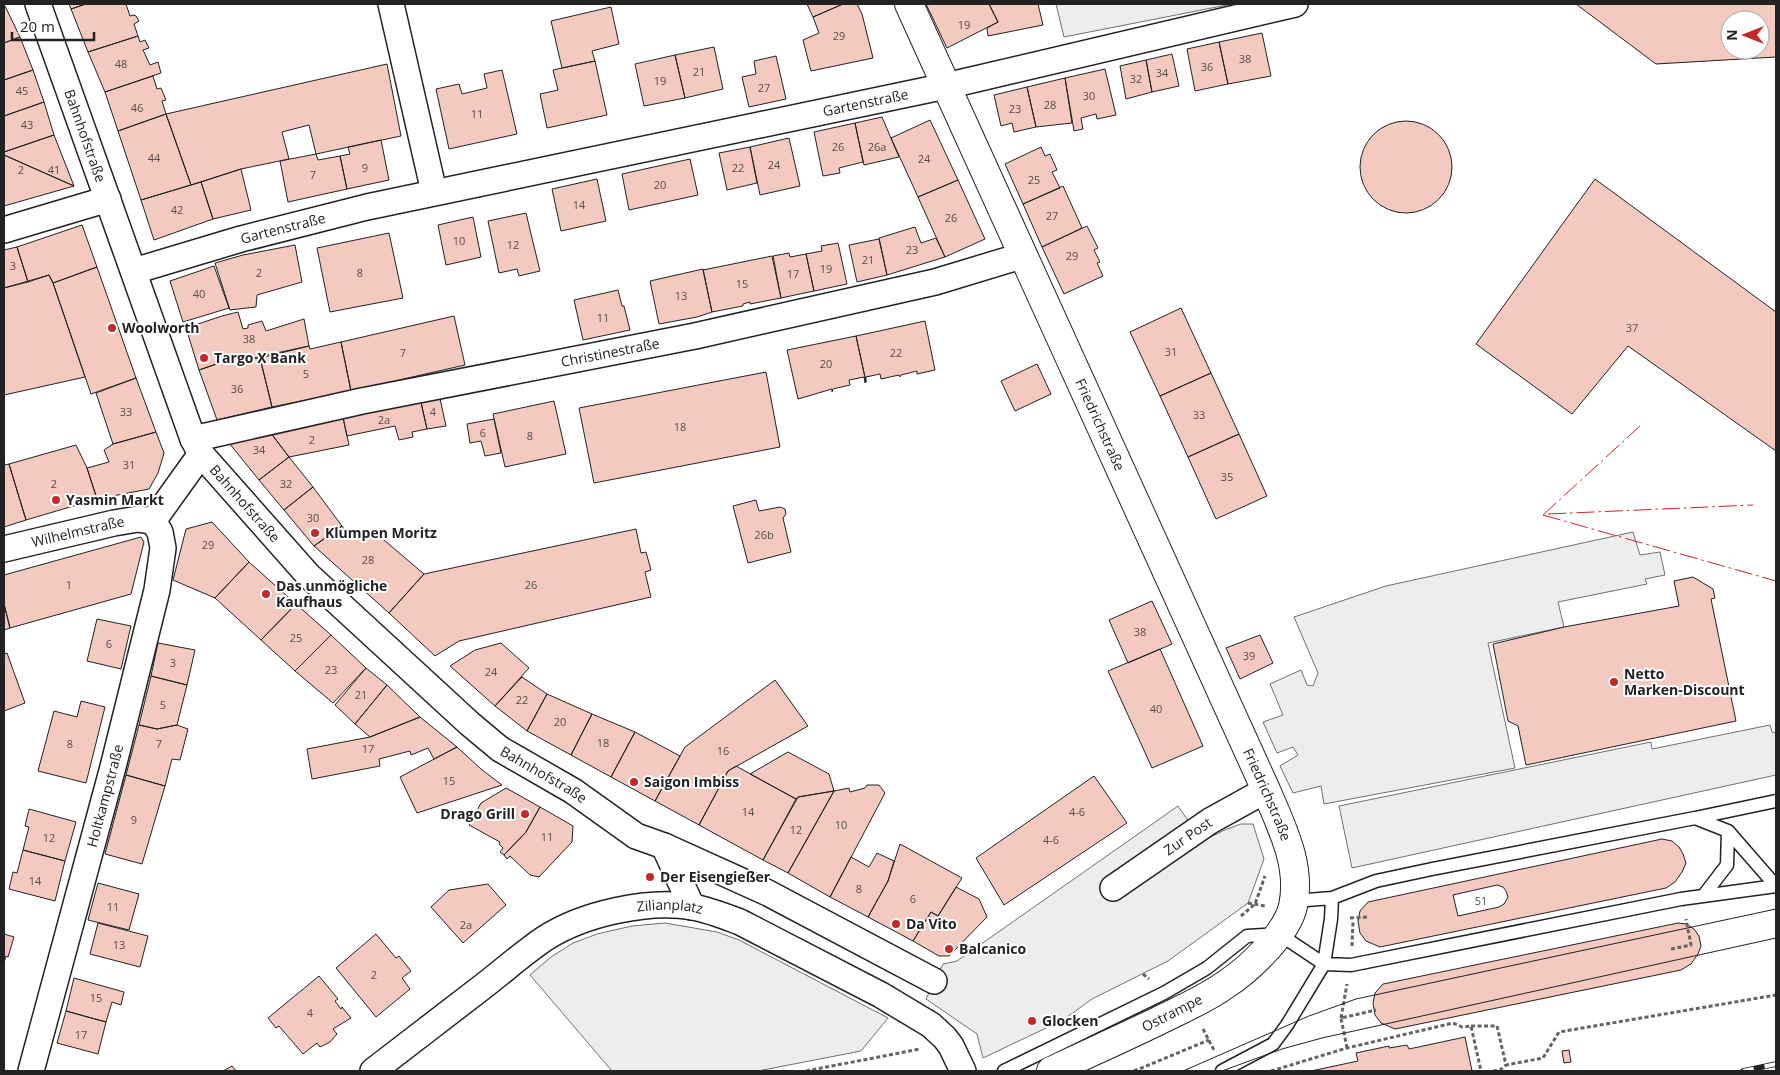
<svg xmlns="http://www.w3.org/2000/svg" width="1780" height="1075" viewBox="0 0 1780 1075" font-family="'Open Sans',sans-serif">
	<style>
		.parking { fill: #ededed; stroke: #6f6f6f }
		.building { fill: #f3c9c0; stroke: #222; fill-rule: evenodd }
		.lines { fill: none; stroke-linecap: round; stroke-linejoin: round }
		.lane-casing { stroke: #222; stroke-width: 15 }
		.street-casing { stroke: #222; stroke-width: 28 }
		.secondary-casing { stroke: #222; stroke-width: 30 }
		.path { stroke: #646464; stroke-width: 3; stroke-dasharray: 4 2.5; stroke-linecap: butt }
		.lane { stroke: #fff; stroke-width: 12 }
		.street { stroke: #fff; stroke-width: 25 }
		.secondary { stroke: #fff; stroke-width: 28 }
		.tram { stroke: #222; stroke-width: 1 }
		.rail-casing { stroke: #222; stroke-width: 5.5 }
		.rail { stroke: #fff; stroke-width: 4; stroke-dasharray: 11; stroke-linecap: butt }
		.power { stroke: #c62828; stroke-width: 1; stroke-dasharray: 18 4 2.5 4; stroke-linecap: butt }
		.poi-dot { fill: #c62828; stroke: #fff; stroke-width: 2 }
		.labels { text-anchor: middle; stroke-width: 4; stroke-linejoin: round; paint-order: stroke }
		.number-label { font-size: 11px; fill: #564c4a }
		.street-label { font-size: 14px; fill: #222; stroke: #fff }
		.poi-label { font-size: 14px; font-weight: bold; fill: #222; stroke: #fff; text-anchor: start }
	</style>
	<rect width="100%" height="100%" fill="#fff"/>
	<!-- parking -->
	<path class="parking" d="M1056,4H1232L1064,37Z
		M1633,532L1640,555L1660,552L1665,575L1645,579L1647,584L1558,602L1564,627L1488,643L1515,768L1324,804L1321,786L1293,793L1280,766L1298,755L1293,747L1277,753L1263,722L1283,715L1270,684L1301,670L1307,685L1313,686L1318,673L1294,617L1386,586Z
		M1770,725L1772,732L1776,733V775L1352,868L1339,806L1651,742L1652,749Z
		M1178,806L1202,841L1227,829L1241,824H1253L1264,859L1248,903L1168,961L1092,999L1063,1020L983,1058L977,1034L926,999L943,964L957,961Z
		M665,923L717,932L739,940L888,1018L861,1051L758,1071H612L530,975L551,957L573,943L597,934L632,926Z"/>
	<!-- building -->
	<path class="building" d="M69,4H86L71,9Z
		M86,4H126L130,16L134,15L136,16L139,21L134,24L138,36L88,52L71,9Z
		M807,4H843L813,17Z
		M843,4H857L862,14L873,58L811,71L803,40L819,33L813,17Z
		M926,4H989L998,22L947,48Z
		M989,4H1038L1043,25L988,36L987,28L998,22Z
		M1576,4H1776V57L1656,64ZM1730,20H1760V50H1730Z
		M5,6L20,37L4,43V7Z
		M611,7L619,44L592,51L595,61L562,68L551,21Z
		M1262,33L1271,76L1228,84L1219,42Z
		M138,36L140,42L145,40L149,48L143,50L150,65L158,62L161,73L105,92L88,52Z
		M20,37L33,70L4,80V43Z
		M1219,42L1228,84L1195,91L1187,49Z
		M714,47L723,89L685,98L675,55Z
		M1172,54L1179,86L1152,92L1146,60Z
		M675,55L685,98L644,106L635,64Z
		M776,56L786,99L749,107L742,77L756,74L754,61Z
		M1146,60L1152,92L1126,99L1120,66Z
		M595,61L607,115L547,128L540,94L558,90L553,70Z
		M387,64L401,136L316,154L309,125L282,132L289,159L241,169L191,185L166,114Z
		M1105,69L1116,115L1097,119L1096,114L1081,118L1083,129L1074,131L1065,78Z
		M33,70L44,102L4,116V80Z
		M502,70L517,134L449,149L436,89L459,84L462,94L487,88L484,74Z
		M153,76L157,89L161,88L166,100L162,101L166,114L118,131L105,92Z
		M1065,78L1072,123L1036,127L1027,87Z
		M1027,87L1036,127L1014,132L1012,123L1001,126L994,95Z
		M44,102L54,135L4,152V116Z
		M166,114L191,185L141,200L118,131Z
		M882,117L899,157L864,165L855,123Z
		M930,120L958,180L918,197L891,138Z
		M1360 167a46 46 0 1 1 92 0a46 46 0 1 1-92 0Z
		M855,123L863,162L839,168L840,173L823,176L814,132Z
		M54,135L74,186L4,155V152Z
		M789,138L800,186L760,195L750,147Z
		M381,140L389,180L347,189L340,156L350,154L348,147Z
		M750,147L757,183L727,190L719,153Z
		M1041,147L1045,156L1050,154L1057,170L1052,172L1060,188L1023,204L1005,164Z
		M316,154L318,160L340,156L347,189L288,202L280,161Z
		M4,155L74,186L4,206Z
		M690,159L698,195L629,210L622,174Z
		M241,169L251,210L213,219L201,182Z
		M597,179L606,221L561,231L552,189Z
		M1595,179L1776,312V451L1628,346L1572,414L1476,344Z
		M958,180L985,239L945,257L918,197Z
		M201,182L213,219L154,240L141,200Z
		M1063,186L1082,228L1042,247L1023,204Z
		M526,213L540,271L519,276L517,269L499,273L488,221Z
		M473,217L481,257L446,265L438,225Z
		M82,225L97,267L53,283L49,275L28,282L17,247Z
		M1087,226L1098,248L1094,250L1100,262L1097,263L1103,276L1064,294L1042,247Z
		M915,227L921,243L936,238L945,257L887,275L879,238Z
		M389,233L403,298L330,312L317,248Z
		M879,239L887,275L857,282L849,245Z
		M838,243L847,284L814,291L806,254L822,251L821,246Z
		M295,245L302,282L257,295L256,307L230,310L215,263L243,255Z
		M17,247L28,282L4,288V250Z
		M789,253L790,257L806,254L814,291L781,298L773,256Z
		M772,256L781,298L750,304V302L743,304V306L712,312L703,270Z
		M214,266L229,308L183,322L170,281Z
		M97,267L136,378L91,394L53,283Z
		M703,269L712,312L697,317L659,324L650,281Z
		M49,275L53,283L85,377L4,395V288Z
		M618,290L622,306H624L630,330L583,340L574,300Z
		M1181,308L1211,373L1160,396L1130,332Z
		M238,312L243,329L248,328V325L262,321L266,331L304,319L309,346L235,362L234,358L199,370L186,328L222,316Z
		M454,316L465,365L351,391L341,342Z
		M925,321L935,370L917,374V371L901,375L900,377L899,375L881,379L880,374L866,377V382L856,336Z
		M856,336L866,382L865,383L864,377L849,380L850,385L833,389L832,392V389L798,399L787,350Z
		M341,342L351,391L272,407L260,358L309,346L310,349Z
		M234,358L235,362L260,358L272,407L217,420L199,370Z
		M1037,364L1051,394L1015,411L1001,381Z
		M766,372L780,447L594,483L579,408Z
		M1211,373L1239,434L1188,457L1160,396Z
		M136,378L156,432L113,444L96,393Z
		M439,394L446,426L427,429L420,398Z
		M420,398L427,429L412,432L413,437L399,440L395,426L347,436L342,413Z
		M554,401L566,454L505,467L493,414Z
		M342,413L349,445L289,457L267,428Z
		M494,419L501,453L485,456L481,441L470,443L467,424Z
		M267,428L289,457L259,480L229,443Z
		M156,432L164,453L158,473L149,489L97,499L87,468L109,462L104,450L113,444Z
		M1239,434L1267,496L1216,519L1188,457Z
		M76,445L87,468L97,499L26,520L9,464Z
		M289,457L313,487L284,510L259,480Z
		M9,464L26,520L4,527V465Z
		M313,487L342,526L314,546L284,510Z
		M756,500L759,511L780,507L785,509L786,514L783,518L791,552L748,563L733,506Z
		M212,522L249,562L215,598L173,580L186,529Z
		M342,526L351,539L378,535L424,574L389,613L314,546Z
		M636,529L641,553L646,552L651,570L645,572L651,597L459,641L435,656L389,613L424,574Z
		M141,537L144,542L131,594L10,628L4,604V575Z
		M249,562L296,604L261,640L215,598Z
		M1693,577L1713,589L1715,598L1711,599L1736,721L1526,765L1518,726L1508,721L1493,644L1564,627L1679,606L1674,581Z
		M1152,601L1172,644L1128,663L1109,620Z
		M4,604L10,628L4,630Z
		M296,604L331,635L295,671L261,640Z
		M97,619L131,626L121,669L87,661Z
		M331,635L366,668L333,703L295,671Z
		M1260,635L1273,663L1240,679L1226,648Z
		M158,643L195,650L187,685L151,676Z
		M501,643L529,668L495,706L450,666L475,650Z
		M1160,649L1203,746L1152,768L1108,671Z
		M7,653L25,703L4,711V654Z
		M366,668L387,685L355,724L335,705Z
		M151,676L187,685L177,725L157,729L139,725Z
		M522,677L547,694L527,731L495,706Z
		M775,680L808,726L728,771L699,825L655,801L685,747Z
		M387,685L420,717L370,737L355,724Z
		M547,694L592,714L571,755L527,731Z
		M81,701L105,707L86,783L38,771L54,711L77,717Z
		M592,714L635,732L611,777L571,755Z
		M420,717L457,747L434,759L428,748L411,755L410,751L379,759L380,766L312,779L307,749L370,737Z
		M139,725L157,729L177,725L188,729L180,760L172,759L165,786L126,775Z
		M635,732L680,756L655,801L611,777Z
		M457,747L481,769L502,785L417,813L400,777Z
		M788,752L829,774L834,791L798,797L796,799L750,774Z
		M736,766L796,799L763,860L699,825L728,771Z
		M126,775L165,786L142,864L105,854Z
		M1094,776L1127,823L1004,905L976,858Z
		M867,785H879L885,793L830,897L788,873L834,791L849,788L850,792L865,788Z
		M506,788L540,807L526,832L504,855L500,852L503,848L499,844L500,842L469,825L481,803Z
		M834,791L788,873L763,860L798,797Z
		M540,807L573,826L572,842L539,877L530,875L510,856L507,859L504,855L526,832Z
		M29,809L76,822L65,861L23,850L29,827L25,826Z
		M1662,839L1672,841L1679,847L1683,854L1686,863L1682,872L1675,882L1666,888L1380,947L1366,941L1360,933L1358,921L1360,911L1368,902Z
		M900,844L962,878L938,916L931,912L913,941L868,917L888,881Z
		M23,850L65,861L55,901L9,889L13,872L17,873Z
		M877,853L894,861L888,881L868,917L830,897L851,857L869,867Z
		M98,883L139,894L129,930L88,920Z
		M488,884L506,905L463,943L431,907L449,890Z
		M1497,885L1503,887L1506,891L1508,897L1504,904L1499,907L1458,916L1453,895Z
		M956,887L979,899L987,917L949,956H939L913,941L931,912L938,916Z
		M98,923L148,936L140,967L90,954Z
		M1678,923L1686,924L1694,929L1699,936L1701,946L1698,954L1691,964L1681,970L1395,1029L1381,1023L1375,1015L1373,1003L1375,993L1383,984Z
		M4,934L14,937L8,957L6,956L4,963Z
		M376,934L396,958L399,956L411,971L402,978L410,989L376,1017L336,968Z
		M319,976L338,999L335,1001L341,1009L342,1007L351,1018L333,1029L337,1034L330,1042L320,1047L317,1043L303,1054L279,1026L276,1028L268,1018Z
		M74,978L124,992L121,1005L112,1002L106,1022L66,1011Z
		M66,1011L106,1022L98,1054L57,1043Z
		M1465,1037L1472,1071H1311L1358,1061L1356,1053L1389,1046V1048L1407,1045L1409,1049Z
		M1569,1050L1571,1062L1564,1063L1562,1051Z
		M232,1066L236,1071H223Z"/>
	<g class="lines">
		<defs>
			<path id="lane" d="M1695,818L1776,801
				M1704,895L1727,865L1728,831
				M1294,901L1332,898L1376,881L1432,869L1695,818L1728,831L1776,886
				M1004,1071L1164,993L1207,968L1247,936L1279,934L1324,964L1351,965L1681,899L1776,886
				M1222,1071L1273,1044L1287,1025L1324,964L1331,919L1332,898"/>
			<g id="street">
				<path id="s1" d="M38,4L193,439L201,454L308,575L470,724L500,749L573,791L636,836L664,846L768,893L934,981"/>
				<path d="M391,4L434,192"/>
				<path d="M4,230L108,199"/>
				<path id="s2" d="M134,271L241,239L367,207L946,86L1295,4"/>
				<path id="s3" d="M193,439L362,401L695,336L935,282L1024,255"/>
				<path d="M153,521L201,454"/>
				<path id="s4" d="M4,549L114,523L138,519L153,521"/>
				<path d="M664,846L692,907"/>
				<path id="s5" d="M1113,888L1210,821L1266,790"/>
				<path id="s6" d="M31,1071L113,767L157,590L163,548L160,532L153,521"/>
				<path id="s7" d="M373,1071C409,1043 445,1016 481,988C502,972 522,954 544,939C582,914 648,899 693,907C709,910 724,916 740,922L881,995L931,1025L945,1038L951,1046L963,1071"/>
			</g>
			<g id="secondary">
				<path id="s8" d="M909,4L1266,790C1281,826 1302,865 1293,906C1287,934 1248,970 1225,985C1204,1000 1180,1010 1158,1021C1123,1038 1087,1054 1051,1071"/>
			</g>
		</defs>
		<!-- lane casing -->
		<use href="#lane" class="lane-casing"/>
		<!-- street casing -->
		<use href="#street" class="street-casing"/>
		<!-- secondary casing -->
		<use href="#secondary" class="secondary-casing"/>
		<!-- path -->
		<path class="path" d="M1248,903L1265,906
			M1241,916L1255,904L1265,876
			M1350,918L1368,917
			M1352,946L1353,922
			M1671,949L1691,945L1686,919
			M1143,974L1149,979
			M1341,1018L1347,984
			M1471,1026H1497L1506,1065L1543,1058L1559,1032L1776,995
			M1203,1029L1215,1052
			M1347,1048L1341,1018L1376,1010
			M806,1071L920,1049
			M1134,1071L1209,1040
			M1271,1071L1347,1048L1453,1023L1462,1027L1471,1026L1481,1071
			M1493,1071L1500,1070L1506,1065"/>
		<!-- lane -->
		<use href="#lane" class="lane"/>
		<!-- street -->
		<use href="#street" class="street"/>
		<!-- secondary -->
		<use href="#secondary" class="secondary"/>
		<!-- tram -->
		<path class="tram" d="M1183,1071L1309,1016L1356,999L1776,909
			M1222,1071L1282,1049L1322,1038L1776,938"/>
		<defs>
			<path id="rail" d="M1743,1071L1776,1064"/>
		</defs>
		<!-- rail casing -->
		<use href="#rail" class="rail-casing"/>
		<!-- rail -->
		<use href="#rail" class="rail"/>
		<!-- power -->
		<path class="power" d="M1548,514L1753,505
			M1543,515L1776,581
			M1543,515L1640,426"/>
	</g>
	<!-- markers -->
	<g class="poi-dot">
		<circle cx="112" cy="328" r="5"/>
		<circle cx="204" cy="358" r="5"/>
		<circle cx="56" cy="500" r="5"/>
		<circle cx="315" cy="533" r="5"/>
		<circle cx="266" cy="594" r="5"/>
		<circle cx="1614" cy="682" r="5"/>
		<circle cx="634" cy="782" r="5"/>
		<circle cx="525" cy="814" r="5"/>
		<circle cx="650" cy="877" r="5"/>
		<circle cx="896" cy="924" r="5"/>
		<circle cx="949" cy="949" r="5"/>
		<circle cx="1032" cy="1021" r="5"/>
	</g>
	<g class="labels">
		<!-- number labels -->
		<g class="number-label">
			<text x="964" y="29">19</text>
			<text x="839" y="40">29</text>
			<text x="1245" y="63">38</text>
			<text x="121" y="68">48</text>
			<text x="1207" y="71">36</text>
			<text x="699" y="76">21</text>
			<text x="1162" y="77">34</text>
			<text x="1136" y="83">32</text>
			<text x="660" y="85">19</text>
			<text x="764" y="92">27</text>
			<text x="22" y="95">45</text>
			<text x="1089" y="100">30</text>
			<text x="1050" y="109">28</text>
			<text x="137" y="112">46</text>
			<text x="1015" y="113">23</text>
			<text x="477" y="118">11</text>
			<text x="27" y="129">43</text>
			<text x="838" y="151">26</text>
			<text x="877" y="151">26a</text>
			<text x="154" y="162">44</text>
			<text x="924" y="163">24</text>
			<text x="774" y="169">24</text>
			<text x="365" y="172">9</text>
			<text x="738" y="172">22</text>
			<text x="21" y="174">2</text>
			<text x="54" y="174">41</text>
			<text x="313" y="179">7</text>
			<text x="1034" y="184">25</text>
			<text x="660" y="189">20</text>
			<text x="579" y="209">14</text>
			<text x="177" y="214">42</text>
			<text x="1052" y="220">27</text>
			<text x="951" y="222">26</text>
			<text x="459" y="245">10</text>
			<text x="513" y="249">12</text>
			<text x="912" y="254">23</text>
			<text x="1072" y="260">29</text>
			<text x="868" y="264">21</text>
			<text x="13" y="270">3</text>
			<text x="826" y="273">19</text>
			<text x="259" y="277">2</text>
			<text x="360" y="277">8</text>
			<text x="793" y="278">17</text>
			<text x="742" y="288">15</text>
			<text x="199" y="298">40</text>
			<text x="681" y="300">13</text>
			<text x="603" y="322">11</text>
			<text x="1632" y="332">37</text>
			<text x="249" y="343">38</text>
			<text x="1171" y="356">31</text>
			<text x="403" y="357">7</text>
			<text x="896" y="357">22</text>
			<text x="826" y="368">20</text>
			<text x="306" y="378">5</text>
			<text x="237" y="393">36</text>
			<text x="126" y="416">33</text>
			<text x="433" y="416">4</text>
			<text x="1199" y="419">33</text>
			<text x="384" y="424">2a</text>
			<text x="680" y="431">18</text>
			<text x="483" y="437">6</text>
			<text x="530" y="440">8</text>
			<text x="312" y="444">2</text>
			<text x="259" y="454">34</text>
			<text x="129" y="469">31</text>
			<text x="1227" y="481">35</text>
			<text x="54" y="488">2</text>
			<text x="286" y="488">32</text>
			<text x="313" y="522">30</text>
			<text x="764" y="539">26b</text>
			<text x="208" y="549">29</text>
			<text x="368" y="564">28</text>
			<text x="69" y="589">1</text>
			<text x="531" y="589">26</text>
			<text x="1140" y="636">38</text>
			<text x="296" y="642">25</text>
			<text x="109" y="648">6</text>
			<text x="1249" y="660">39</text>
			<text x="173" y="667">3</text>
			<text x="331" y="674">23</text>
			<text x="491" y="676">24</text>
			<text x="361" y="699">21</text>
			<text x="522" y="704">22</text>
			<text x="163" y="709">5</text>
			<text x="1156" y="713">40</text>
			<text x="560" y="726">20</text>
			<text x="603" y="747">18</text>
			<text x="70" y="748">8</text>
			<text x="159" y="748">7</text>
			<text x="368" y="753">17</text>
			<text x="723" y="755">16</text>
			<text x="449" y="785">15</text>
			<text x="748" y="816">14</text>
			<text x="1077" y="816">4-6</text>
			<text x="134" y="824">9</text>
			<text x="841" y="829">10</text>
			<text x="796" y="834">12</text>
			<text x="547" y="841">11</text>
			<text x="49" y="842">12</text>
			<text x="1051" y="844">4-6</text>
			<text x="35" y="885">14</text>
			<text x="859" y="893">8</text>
			<text x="913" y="903">6</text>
			<text x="1481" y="905">51</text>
			<text x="113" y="911">11</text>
			<text x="466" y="929">2a</text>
			<text x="119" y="949">13</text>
			<text x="374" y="979">2</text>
			<text x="96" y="1002">15</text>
			<text x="310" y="1017">4</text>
			<text x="81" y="1039">17</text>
		</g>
		<!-- street labels -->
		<g class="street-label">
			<text dy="5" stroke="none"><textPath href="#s2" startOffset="751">Gartenstraße</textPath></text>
			<text dy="5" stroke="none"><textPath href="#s1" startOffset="140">Bahnhofstraße</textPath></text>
			<text dy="5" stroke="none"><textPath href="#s2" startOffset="155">Gartenstraße</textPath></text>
			<text dy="5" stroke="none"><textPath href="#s3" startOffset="426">Christinestraße</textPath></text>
			<text dy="5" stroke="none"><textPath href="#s8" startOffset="462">Friedrichstraße</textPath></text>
			<text dy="5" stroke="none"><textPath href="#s1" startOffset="545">Bahnhofstraße</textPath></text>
			<text dy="5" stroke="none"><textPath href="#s4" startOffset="76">Wilhelmstraße</textPath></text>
			<text dy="5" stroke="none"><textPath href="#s1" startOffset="950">Bahnhofstraße</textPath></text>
			<text dy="5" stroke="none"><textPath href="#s8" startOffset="868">Friedrichstraße</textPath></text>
			<text dy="5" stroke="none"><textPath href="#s6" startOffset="285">Holtkampstraße</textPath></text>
			<text dy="5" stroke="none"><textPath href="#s5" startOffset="91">Zur Post</textPath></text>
			<text dy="5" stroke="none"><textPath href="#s7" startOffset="348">Zilianplatz</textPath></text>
			<text transform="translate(1172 1013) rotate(-27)" y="5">Ostrampe</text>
		</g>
		<!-- poi labels -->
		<g class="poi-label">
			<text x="122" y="333">Woolworth</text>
			<text x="214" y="363">Targo X Bank</text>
			<text x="66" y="505">Yasmin Markt</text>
			<text x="325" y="538">Klumpen Moritz</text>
			<text x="276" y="591">Das unmögliche<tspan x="276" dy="16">Kaufhaus</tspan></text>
			<text x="1624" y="679">Netto<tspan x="1624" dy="16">Marken-Discount</tspan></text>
			<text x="644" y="787">Saigon Imbiss</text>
			<text x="515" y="819" text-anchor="end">Drago Grill</text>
			<text x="660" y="882">Der Eisengießer</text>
			<text x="906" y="929">Da Vito</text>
			<text x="959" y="954">Balcanico</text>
			<text x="1042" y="1026">Glocken</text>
		</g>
	</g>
	<!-- border -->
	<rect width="1780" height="1075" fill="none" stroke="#222222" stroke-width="10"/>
	<!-- north arrow -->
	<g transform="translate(1745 35) rotate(270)"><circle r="24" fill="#ffffff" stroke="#a7a7a7"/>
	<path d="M0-4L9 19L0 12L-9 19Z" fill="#c62828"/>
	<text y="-8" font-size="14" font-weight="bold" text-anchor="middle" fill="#222222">N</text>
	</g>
	<!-- scale -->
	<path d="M12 32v8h82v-8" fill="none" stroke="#222222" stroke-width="2.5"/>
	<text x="20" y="32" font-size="15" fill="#222222" stroke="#ffffff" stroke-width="4" paint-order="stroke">20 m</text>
</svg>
